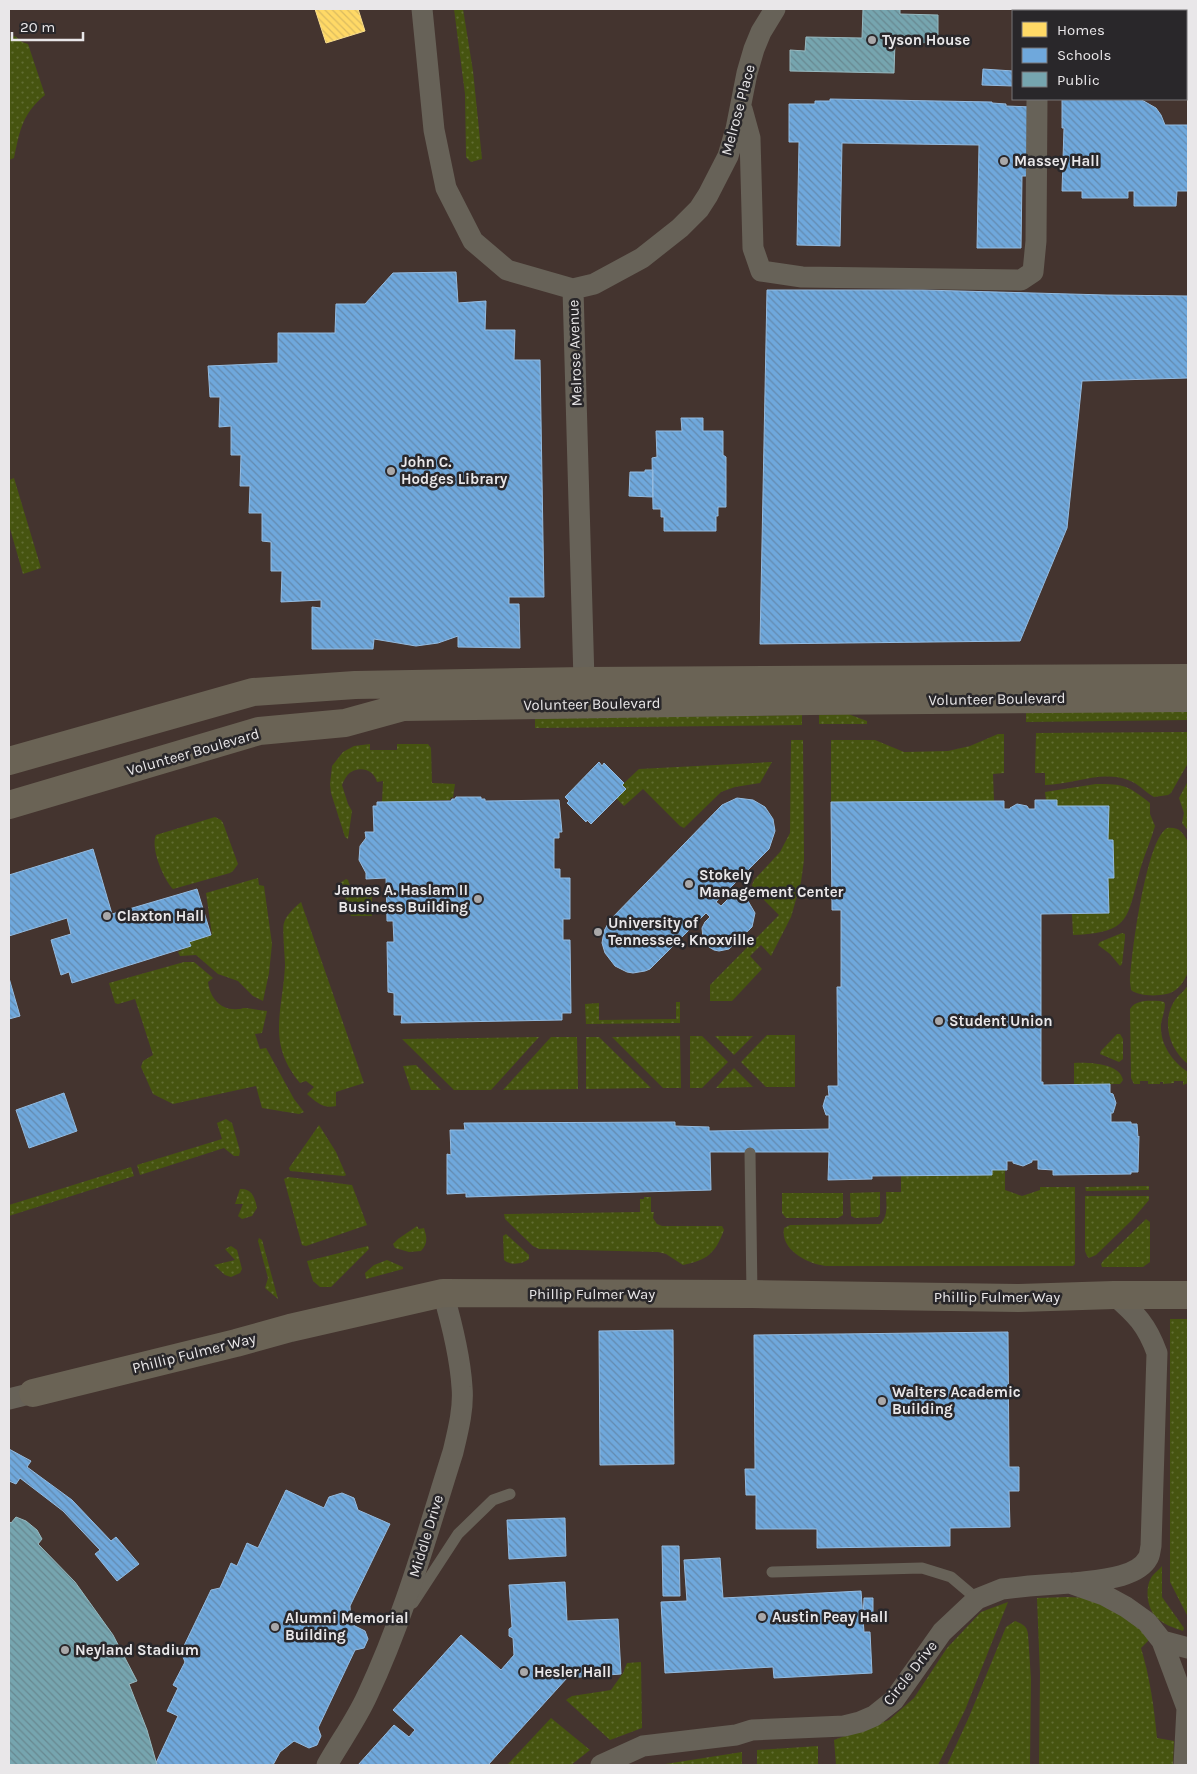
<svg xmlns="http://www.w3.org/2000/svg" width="1197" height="1774" viewBox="0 0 1197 1774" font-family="Karla,sans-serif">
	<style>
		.education { fill: #44342f; fill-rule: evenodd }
		.grass { fill: url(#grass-dots) }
		.homes { fill: url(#homes-back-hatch); stroke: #f8dd8d }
		.schools { fill: url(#schools-back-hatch); stroke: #94bbe0 }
		.public { fill: url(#public-back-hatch); stroke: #98b9c0 }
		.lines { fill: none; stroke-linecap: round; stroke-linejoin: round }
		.lane { stroke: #676258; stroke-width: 11 }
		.street { stroke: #676258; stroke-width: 21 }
		.secondary { stroke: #6a6355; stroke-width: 28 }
		.poi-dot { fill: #a9a8a9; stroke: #29272a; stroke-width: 2 }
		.labels { text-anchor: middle; stroke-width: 5; stroke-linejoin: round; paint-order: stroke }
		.poi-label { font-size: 15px; font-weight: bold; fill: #e9e7e9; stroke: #29272a; text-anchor: start }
		.street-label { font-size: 15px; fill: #e9e7e9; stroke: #29272a }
	</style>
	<defs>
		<pattern id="grass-dots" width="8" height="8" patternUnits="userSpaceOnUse" patternTransform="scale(1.25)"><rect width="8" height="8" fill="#465410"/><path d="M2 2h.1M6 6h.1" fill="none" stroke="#616d33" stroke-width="1.8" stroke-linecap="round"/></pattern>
		<pattern id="homes-back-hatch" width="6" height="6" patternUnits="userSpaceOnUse" patternTransform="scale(1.25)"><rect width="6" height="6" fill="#ffd966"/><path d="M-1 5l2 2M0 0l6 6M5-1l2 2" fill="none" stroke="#dabb60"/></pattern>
		<pattern id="schools-back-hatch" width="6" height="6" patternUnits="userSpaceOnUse" patternTransform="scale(1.25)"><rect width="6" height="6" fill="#6fa8dc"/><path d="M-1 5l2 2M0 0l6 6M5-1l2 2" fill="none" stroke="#638aaf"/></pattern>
		<pattern id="public-back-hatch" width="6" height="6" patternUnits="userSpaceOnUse" patternTransform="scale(1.25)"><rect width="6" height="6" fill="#76a5af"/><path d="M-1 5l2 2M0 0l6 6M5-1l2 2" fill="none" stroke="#688890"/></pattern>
	</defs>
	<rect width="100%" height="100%" fill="#323232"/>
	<!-- education -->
	<path class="education" d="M9,9H1188V1765H9ZM1013,11H1186V99H1013Z"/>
	<!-- grass -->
	<path class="grass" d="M454,9H463L473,71L482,159L471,162L466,157L465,94Z
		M15,36L22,42L28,44L45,95C22,114 20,130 14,158L9,160V38Z
		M14,478L41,568L23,574L9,525V480Z
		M1188,711V720L1026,722V712Z
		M848,714L867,721V724H819V715Z
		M802,715V725L535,728V718Z
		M1188,732V763L1171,793L1168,795L1154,797C1145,792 1138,783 1128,780C1101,770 1072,785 1045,785V773H1035L1036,733Z
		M998,734H1004V773L993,774L994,801L831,802V740H875L904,752L948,751L970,746Z
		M791,740H803L804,860L801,882L791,917L771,956L761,945L750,956L762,969L732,1001H710V985L779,915L753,889L752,885L754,880L780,852L790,833Z
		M370,744V750H397V744H428L431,748L432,783L455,784L453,798L451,797L450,800L382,802L383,781L377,782C374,770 361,766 351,772C347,774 344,780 342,785L348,804L352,811L348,839L345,837L331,793L330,784L332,766L343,752L354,746Z
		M772,762L760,783L735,787L721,792L684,828L680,826L643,789L624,806L616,798L625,789L622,785L639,769Z
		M1188,781V831L1182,823L1184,813L1179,798Z
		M1096,784C1124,784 1127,785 1150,803V814L1155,826C1151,841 1144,855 1140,870C1127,918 1131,933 1073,935L1072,914L1109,913L1108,878H1114L1113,840H1108V806H1057L1046,800L1045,792Z
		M215,817L221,820L223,823L238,864L233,871L230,873L173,889C164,880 150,848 156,835Z
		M1167,828C1180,827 1182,832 1188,842V972C1185,979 1181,987 1174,991C1165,997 1139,997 1131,990L1130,982C1131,955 1146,840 1167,828Z
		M258,878L259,885L264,886L272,944L269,973L263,1001L253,996L238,981L218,974L196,955L180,956L178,952L190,946L189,942L212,935L206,893Z
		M346,879L348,880C351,892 358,899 372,895V916H351L340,883Z
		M301,902L364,1083L336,1092V1106C323,1109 316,1102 307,1094L314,1087L306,1081L300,1083C266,1042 283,1012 285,965C285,957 282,928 284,923C286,915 295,907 301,902Z
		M1122,933L1125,934V938L1122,964L1120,966L1110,954L1098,945L1100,942Z
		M184,962H194L213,978L208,982C210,998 221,1011 238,1009C245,1009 239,1008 246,1008C253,1009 260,1010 267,1011L262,1033L255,1034L260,1049L266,1048L294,1099L304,1112L299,1114L262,1108L256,1086L173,1104L153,1094L141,1067L143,1061L153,1055L135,999L118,1004L115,1003L109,983Z
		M1188,985V1064C1169,1049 1161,1021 1175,1000C1179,994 1185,991 1188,985Z
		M1160,1001L1164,1002L1165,1004C1165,1011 1162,1018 1161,1024C1160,1045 1172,1061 1188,1072V1083L1183,1085V1081H1174V1083L1163,1084V1082H1160V1084H1148V1081H1140V1084H1134L1131,1078L1130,1009C1137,999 1149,1001 1160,1001Z
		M676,1002H680V1023L586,1024L585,1004L599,1003V1020L676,1019Z
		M1117,1034H1120L1123,1039V1059L1119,1062L1100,1054L1101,1051Z
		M767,1035H795V1087H766L741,1062Z
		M680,1036L681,1088H663L612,1037Z
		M690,1036H702L728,1062L702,1088H690Z
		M715,1036H753L734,1055Z
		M539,1037L491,1090H454L402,1039Z
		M551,1037H577L578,1089L503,1090Z
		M586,1037H599L651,1088L586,1089Z
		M1074,1063C1088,1062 1120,1063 1123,1080L1120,1084H1074Z
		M416,1065L441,1090H411L403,1066Z
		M734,1068L753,1087L716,1088Z
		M226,1119L232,1123L240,1151L239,1156H234L224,1148L140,1175L137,1165L222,1139L217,1123Z
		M319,1125L336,1152L346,1175L344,1176L290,1171L289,1168Z
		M131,1167L134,1176L9,1216V1205Z
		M992,1170H1005V1190L1022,1196L1040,1190V1187H1075V1264L1073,1266H826C808,1264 780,1250 784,1228L790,1225L880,1224C889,1216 886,1203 886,1192H901V1176L992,1175Z
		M288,1177L352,1185L367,1225L306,1246L302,1245L284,1179Z
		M1149,1186V1190L1086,1191L1085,1187Z
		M240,1189C252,1188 255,1198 257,1208L252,1216L242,1219L238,1216L243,1204H235Z
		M880,1192V1214L878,1217L855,1218L851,1216L850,1193Z
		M782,1193H843V1215L838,1218H786L782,1213Z
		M1085,1196H1149V1200L1132,1220L1096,1255L1089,1258L1087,1256L1085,1251Z
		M644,1197H651V1212H654L653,1218L657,1224L662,1226H722L724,1230C715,1254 707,1260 683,1265L666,1254L658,1252L539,1249L533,1246L505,1219L504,1214L640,1212V1199H644Z
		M1146,1219L1150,1222V1262L1143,1267H1102L1101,1264L1103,1261Z
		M417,1226L419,1229L424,1228C427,1238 428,1243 421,1251L409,1252L395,1248L393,1244L398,1239Z
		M506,1234L529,1255V1259C522,1264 511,1266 504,1260L503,1236Z
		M259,1238L262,1240L278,1299L265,1288L268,1278L258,1241Z
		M231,1246L237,1250L242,1269L240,1273L231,1277L225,1275L214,1265L235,1260L225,1249Z
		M368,1246L369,1249L331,1287H320L313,1281L307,1261Z
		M387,1260L403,1267V1269L366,1279L365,1273L374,1265Z
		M1170,1319H1188V1617L1170,1582Z
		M1162,1566V1597L1184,1628L1183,1631C1174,1628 1162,1624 1155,1616C1147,1607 1145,1588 1151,1578C1153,1574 1159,1570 1162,1566Z
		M1068,1597L1089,1598L1130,1617L1149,1640L1141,1648C1150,1678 1154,1707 1157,1738L1174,1741L1173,1765H1039L1040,1674L1037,1598Z
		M1008,1602L965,1710L938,1765H836L834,1740L889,1720L914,1698L947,1648L981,1612Z
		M1015,1621C1023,1624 1027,1626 1028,1634L1031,1679L1030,1765H947L969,1717L1006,1627Z
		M641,1662L642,1728L610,1740L566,1700L572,1696L611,1690L623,1673L627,1663Z
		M551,1718L590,1750L571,1765H507Z
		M818,1746V1765H757V1750Z
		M742,1752V1765H659Z"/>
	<!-- homes -->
	<path class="homes" d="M315,9H358L365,31L326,43Z"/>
	<!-- schools -->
	<path class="schools" d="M1073,9H1139V11H1073Z
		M983,69L1013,71V86L982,85Z
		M830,99L992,102V103L1006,104V106L1032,107L1030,176H1022L1021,248H977L979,145L842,143L840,246L797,245L799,142H789V104H815V101H830Z
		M1062,99H1140L1156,108L1161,115L1165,125H1188V191H1177L1176,206H1134V191H1128V198H1082V191H1062L1064,128H1062Z
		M456,272L458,303L486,301L485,330H515L514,360H540L544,597H509V604H519L520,648L458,647V636L438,643L416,646L374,639L373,649H312V607L321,608V600L281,602L282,571H271V542L262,541V513H249L250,486H240L241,455H231V426L219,427L220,397H210L208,366L278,363V333H335L336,304H365L393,273Z
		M767,290H923L1106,295L1188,296V378L1082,381L1067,528L1020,641L760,644Z
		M681,418H703V431H723V455L726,457V507H718V516H716V531H664V517H661V509H653L652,458L657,457L656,431H682Z
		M645,470H653V497L629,496L630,472H645Z
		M599,762L602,766L604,763L624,783L622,785L626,789L591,824L587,820L586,822L567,803L569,801L565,797Z
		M456,797H481V799H485V801L559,800L562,832H559V838H554V869H560V878H570V919H563V940H570L571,1013H562V1020L401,1023L402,1015H394V993L388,992L387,942H394L393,921H387L386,878L366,879V873L359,860L360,846L366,838L365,832H374L373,806H377V802L451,801L452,799H455Z
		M737,798L753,800L765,807L773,819L775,831L769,849L716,902L721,906L728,899L734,897L748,901L755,913L752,927L729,949L719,951L714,950L709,947L703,939L702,928L705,922L710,917L706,913L650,969L645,971L633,973L627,972L615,966L605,953L602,943L604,931L610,920L722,805Z
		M1035,800H1057V806H1109L1108,840H1113L1114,878H1108L1109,913L1041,914V1082H1043V1085L1110,1084V1093L1113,1094L1116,1103L1113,1113H1111V1122H1131V1124H1137L1138,1137L1139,1136L1138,1172H1131V1174L1053,1175V1170L1038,1169V1160H1032V1162L1023,1166L1013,1163V1161H1007V1170H992V1175L872,1176V1179L828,1180L829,1152H710L711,1190L466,1197V1193L447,1194V1154L451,1155L450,1130H465L464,1123L675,1122V1126L709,1127V1131L829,1129V1115H826L823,1106L826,1096H829L828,1086H838L837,987H841V910H832L831,802L1004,801V809H1010V808L1017,804L1027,806L1029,809H1035Z
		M93,849L112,914L197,889L211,935L189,942L191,946L72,983L69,972L61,975L51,940L71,934L67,918L9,936V875Z
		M9,978L20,1016L9,1019Z
		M64,1093L77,1131L29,1148L16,1110Z
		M673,1330L674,1464L600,1465L599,1331Z
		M1008,1332L1009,1467H1019V1491H1009L1010,1527L950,1528V1546L817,1548V1529H756V1495H746L745,1469H755L754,1335Z
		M9,1449L31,1461L27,1467L72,1500L111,1541L116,1537L139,1564L117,1581L95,1554L100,1550L63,1511L20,1478L16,1484L9,1481Z
		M286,1490L324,1508L329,1497L342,1493L354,1498L358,1510L390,1524L350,1606L351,1624L365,1631L368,1639L364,1648L355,1650L318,1728L321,1736L317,1745L309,1748L294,1741L280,1752L273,1765H155L178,1716L167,1711L178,1688L173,1685L185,1662L181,1652L211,1590L220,1588L231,1563L237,1566L247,1543L258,1548Z
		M565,1518L566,1556L509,1559L507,1520Z
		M662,1546H679L680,1596H663Z
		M720,1558L723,1598L861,1591L864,1632H870L872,1673L774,1678L773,1667L665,1673L661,1602L687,1601L684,1560Z
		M565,1582L567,1621L618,1619L621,1674L567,1678L488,1765H358L394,1725L409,1737L415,1730L393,1710L461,1635L501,1670L514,1655L513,1638L509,1636V1629L512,1627L509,1585Z
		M864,1598H873V1619H863Z"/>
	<!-- public -->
	<path class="public" d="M863,9H900V14L938,15V43L895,42L894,73L790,71V50L805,51L806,37L862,38Z
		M16,1517L26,1521L37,1530L42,1539L38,1544L75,1582L113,1635L137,1681L129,1684L147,1730L157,1765H9V1521L11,1523Z"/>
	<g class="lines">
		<!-- lane -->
		<path class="lane" d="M750,1153L752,1294
			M772,1572L922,1568L951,1577L977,1599
			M413,1603L458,1534L493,1500L510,1494"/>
		<!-- street -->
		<path class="street" d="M422,9L434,130L446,188L473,241L507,270L573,289L594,284L642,258L680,228L699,209L708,195L728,156L736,129L747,73L754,49L761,32L775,9
			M1037,11V9
			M742,109L750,138L753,248L761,271L802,277L1021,280L1033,272L1036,241L1037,99
			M573,289L584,681
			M9,1399L33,1393
			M1074,1583C1095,1580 1137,1579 1148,1558C1150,1555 1150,1550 1151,1546L1157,1353C1147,1325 1136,1314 1114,1295
			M1162,1641L1188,1648
			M327,1765C340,1742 356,1720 367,1696C404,1618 427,1534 453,1452C458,1431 464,1408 462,1387C460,1355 452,1324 443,1293
			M601,1765L643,1746L736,1735L752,1730L844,1726L860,1722L874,1716L894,1700L942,1632L977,1599L1002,1589L1029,1586L1070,1583L1104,1595L1126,1607L1147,1622L1162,1641L1187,1708L1184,1765"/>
		<!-- secondary -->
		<path class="secondary" d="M9,761L253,692L355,685L584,681L1188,678
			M9,805L259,731L345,723L403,707L811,701L1188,698
			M33,1393L236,1343L290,1328L443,1293L752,1294L1019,1298L1114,1295H1188"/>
	</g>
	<!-- markers -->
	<g class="poi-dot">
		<circle cx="872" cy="40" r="5"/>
		<circle cx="1004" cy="161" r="5"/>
		<circle cx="391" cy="471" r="5"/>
		<circle cx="689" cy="884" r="5"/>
		<circle cx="478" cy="899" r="5"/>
		<circle cx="107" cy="916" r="5"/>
		<circle cx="598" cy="932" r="5"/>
		<circle cx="939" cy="1021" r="5"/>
		<circle cx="882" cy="1401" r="5"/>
		<circle cx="762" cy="1617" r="5"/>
		<circle cx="275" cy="1627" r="5"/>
		<circle cx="65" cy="1650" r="5"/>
		<circle cx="524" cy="1672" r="5"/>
	</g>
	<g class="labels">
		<!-- poi labels -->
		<g class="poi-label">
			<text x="882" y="45">Tyson House</text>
			<text x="1014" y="166">Massey Hall</text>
			<text x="401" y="467">John C.<tspan x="401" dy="17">Hodges Library</tspan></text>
			<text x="699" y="880">Stokely<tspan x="699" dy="17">Management Center</tspan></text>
			<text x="468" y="895" text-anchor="end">James A. Haslam II<tspan x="468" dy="17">Business Building</tspan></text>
			<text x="117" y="921">Claxton Hall</text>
			<text x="608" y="928">University of<tspan x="608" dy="17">Tennessee, Knoxville</tspan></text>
			<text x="949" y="1026">Student Union</text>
			<text x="892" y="1397">Walters Academic<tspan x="892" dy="17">Building</tspan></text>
			<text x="772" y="1622">Austin Peay Hall</text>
			<text x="285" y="1623">Alumni Memorial<tspan x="285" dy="17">Building</tspan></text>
			<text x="75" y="1655">Neyland Stadium</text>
			<text x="534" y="1677">Hesler Hall</text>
		</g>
		<!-- street labels -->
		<g class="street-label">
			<text transform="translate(738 110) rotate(-75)" y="5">Melrose Place</text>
			<text transform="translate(575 353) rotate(-92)" y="5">Melrose Avenue</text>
			<text transform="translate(997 699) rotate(-1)" y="5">Volunteer Boulevard</text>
			<text transform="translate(592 704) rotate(-1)" y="5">Volunteer Boulevard</text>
			<text transform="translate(193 752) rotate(-16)" y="5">Volunteer Boulevard</text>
			<text x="592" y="1299">Phillip Fulmer Way</text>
			<text x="997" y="1302">Phillip Fulmer Way</text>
			<text transform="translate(194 1353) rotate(-14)" y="5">Phillip Fulmer Way</text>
			<text transform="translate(426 1536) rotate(-73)" y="5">Middle Drive</text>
			<text transform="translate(910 1673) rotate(-52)" y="5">Circle Drive</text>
		</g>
	</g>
	<!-- border -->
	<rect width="1197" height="1774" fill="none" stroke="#e9e7e9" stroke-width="20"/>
	<!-- legend -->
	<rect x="1012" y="10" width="175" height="90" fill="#29272a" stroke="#767476"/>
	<rect x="1022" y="22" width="25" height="15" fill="#ffd966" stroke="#767476"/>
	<text x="1057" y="35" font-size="15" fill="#e9e7e9">Homes</text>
	<rect x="1022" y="48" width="25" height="15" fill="#6fa8dc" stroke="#767476"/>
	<text x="1057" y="60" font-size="15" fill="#e9e7e9">Schools</text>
	<rect x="1022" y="72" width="25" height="15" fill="#76a5af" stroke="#767476"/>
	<text x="1057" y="85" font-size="15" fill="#e9e7e9">Public</text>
	<!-- scale -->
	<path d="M12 32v8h71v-8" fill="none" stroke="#e9e7e9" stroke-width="2.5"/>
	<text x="20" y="32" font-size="15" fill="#e9e7e9" stroke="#29272a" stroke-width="4" paint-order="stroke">20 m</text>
</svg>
